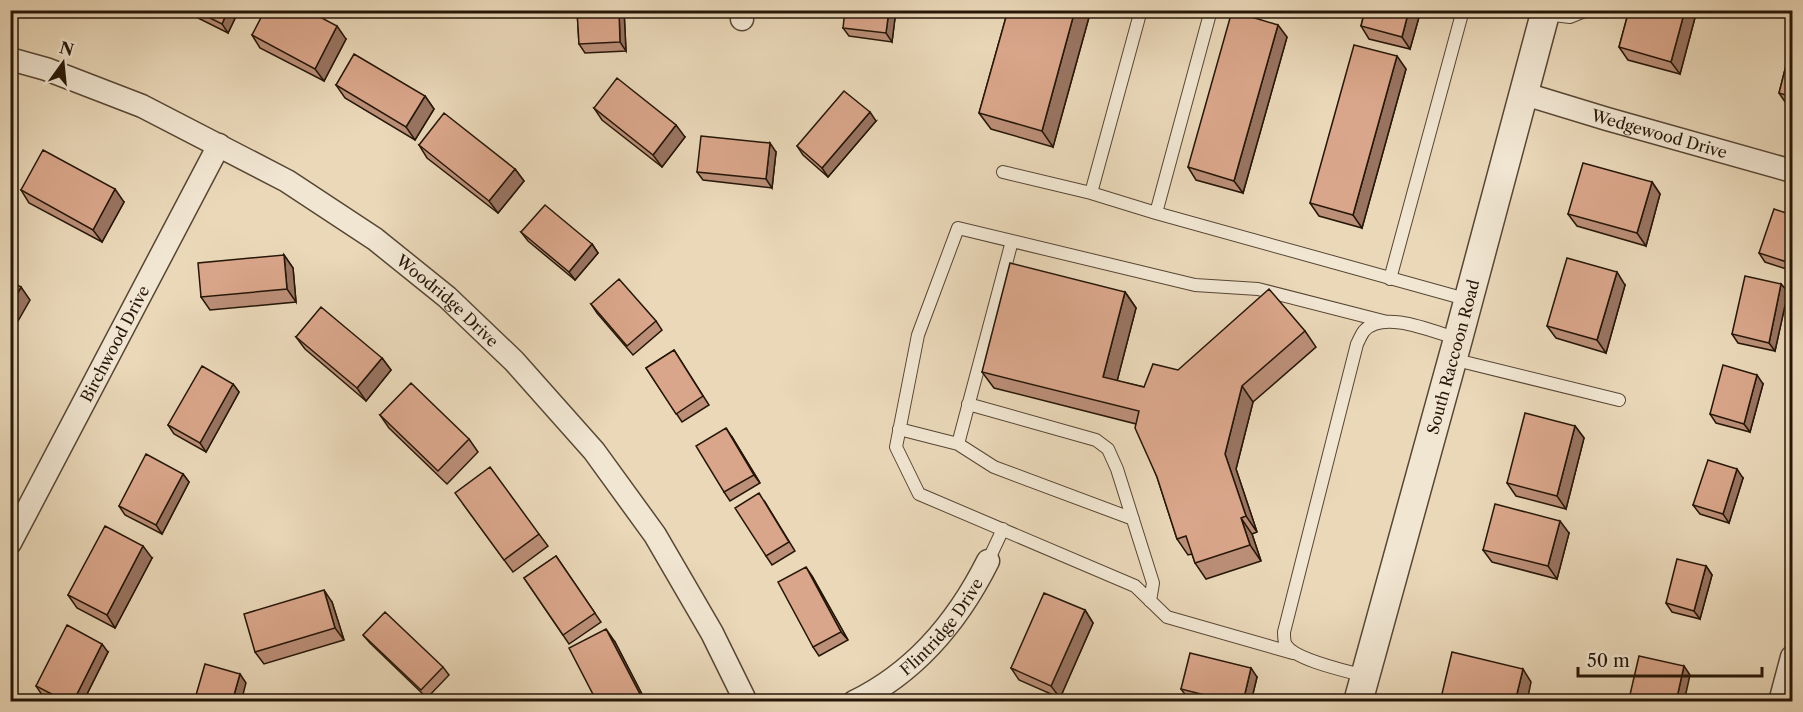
<svg xmlns="http://www.w3.org/2000/svg" width="1803" height="712" viewBox="0 0 1803 712" font-family="'Libre Caslon Text',serif">
	<style>
		.lines { fill: none; stroke-linecap: round; stroke-linejoin: round }
		.service-casing { stroke: #574634; stroke-width: 14 }
		.minor-casing { stroke: #574634; stroke-width: 25 }
		.tertiary-casing { stroke: #574634; stroke-width: 31 }
		.service { stroke: #f1e6d2; stroke-width: 12 }
		.minor { stroke: #f1e6d2; stroke-width: 22 }
		.tertiary { stroke: #f1e6d2; stroke-width: 28 }
		.wall { fill: #bb8f78; stroke: #261608; stroke-width: 1.5 }
		.shaded-wall { fill: #997461; stroke: #261608; stroke-width: 1.5 }
		.building { fill: #daa68b; stroke: #261608; stroke-width: 1.5 }
		.labels { text-anchor: middle; stroke-width: 4.5; stroke-linejoin: round; paint-order: stroke }
		.street-label { font-size: 16px; fill: #261608; stroke: #f1e6d2 }
	</style>
	<rect width="100%" height="100%" fill="#ead8b9"/>
	<filter id="stains"><feTurbulence type="fractalNoise" baseFrequency=".00333" numOctaves="4"/><feColorMatrix values="0 0 0 0 .2 0 0 0 0 .09 0 0 0 0 .02 0 0 0 .5 -.17"/></filter>
	<radialGradient id="worn" r=".72"><stop offset=".6" stop-color="#630" stop-opacity="0"/><stop offset="1" stop-color="#630" stop-opacity=".3"/></radialGradient>
	<g class="lines">
		<defs>
			<path id="service" d="M1211,10L1156,213L1469,300
				M1545,14L1570,17L1587,10
				M1003,172L1091,193L1156,213
				M1091,193L1141,10
				M1390,279L1463,10
				M1452,359L1619,400
				M968,404L1096,440L1108,449L1117,469L1153,583L1150,601
				M899,429L958,444L1012,241
				M958,444L994,467L1133,519
				M988,561L1003,529
				M1293,653L1167,617L1135,586L919,494L896,447L918,335L958,228L1195,285L1258,289L1387,322
				M1365,676C1347,671 1295,660 1286,645C1284,642 1284,636 1284,632L1357,344C1359,340 1361,335 1364,331C1383,309 1434,332 1458,339"/>
			<g id="minor">
				<path d="M742,19V10"/>
				<path id="s1" d="M10,59L46,69L142,106L287,181L375,239L447,297L514,361L594,451L655,535L712,633L746,702"/>
				<path id="s2" d="M1525,94L1607,119L1792,171"/>
				<path id="s3" d="M10,543L219,145"/>
				<path id="s4" d="M854,702C916,672 958,621 988,561"/>
				<path d="M1780,702L1792,657"/>
			</g>
			<g id="tertiary">
				<path id="s5" d="M1358,702L1458,339L1546,10"/>
			</g>
		</defs>
		<!-- service casing -->
		<use href="#service" class="service-casing"/>
		<!-- minor casing -->
		<use href="#minor" class="minor-casing"/>
		<!-- tertiary casing -->
		<use href="#tertiary" class="tertiary-casing"/>
		<!-- service -->
		<use href="#service" class="service"/>
		<!-- minor -->
		<use href="#minor" class="minor"/>
		<!-- tertiary -->
		<use href="#tertiary" class="tertiary"/>
	</g>
	<!-- wall -->
	<path class="wall" d="M182,10H239L228,33Z
		M577,10H624L626,51L585,53L579,44Z
		M896,10L892,42L849,36L843,28Z
		M1008,10H1091L1053,147L991,129L979,113Z
		M1277,10H1290L1289,14Z
		M1365,10H1421L1410,49L1369,39L1361,26Z
		M1629,10H1697L1680,74L1628,60L1619,47Z
		M252,35L346,39L324,81L260,48Z
		M1287,37L1243,193L1196,180L1188,167Z
		M1792,42V107L1788,106L1779,93Z
		M1406,69L1362,228L1319,216L1310,203Z
		M336,85L425,96L434,109L415,140L345,98Z
		M594,108L685,137L662,167L602,120Z
		M876,121L828,177L803,155L797,146Z
		M419,145L515,169L524,181L498,213L427,158Z
		M776,152L772,188L703,180L697,172Z
		M1652,182L1660,194L1646,246L1577,226L1568,214Z
		M21,190L124,202L102,242L29,203Z
		M1792,215V271L1765,262L1759,253Z
		M521,232L592,244L598,253L575,280L528,241Z
		M284,255L293,268L296,302L210,310L201,297Z
		M1781,284L1788,292L1775,351L1738,343L1732,334Z
		M1625,285L1606,353L1556,338L1547,326Z
		M1125,292L1136,308L1117,381L1144,387L1178,370L1305,331L1316,347L1253,402L1236,469L1257,532L1252,534L1261,561L1206,579L1195,563L1192,554L1188,555L1177,539L1157,477L1136,424L994,388L982,372Z
		M591,304L656,321L662,330L633,355L597,313Z
		M296,337L382,358L391,370L366,401L305,349Z
		M674,350L709,405L682,422L646,368Z
		M233,384L239,392L206,452L174,434L168,425Z
		M1763,384L1750,432L1716,423L1710,414Z
		M380,415L469,439L478,452L447,484L389,428Z
		M1575,426L1584,438L1566,509L1516,496L1507,483Z
		M732,437L760,483L730,501L724,492Z
		M183,474L189,482L162,534L125,515L119,506Z
		M1743,478L1729,523L1700,514L1693,505Z
		M765,502L795,551L772,565L766,556Z
		M464,505L539,534L548,546L513,572Z
		M1569,533L1557,579L1492,562L1483,550Z
		M556,556L601,622L569,644L524,578Z
		M152,558L115,628L77,608L68,595Z
		M1706,566L1712,575L1700,619L1672,612L1666,603Z
		M812,576L848,640L819,656L813,647Z
		M332,602L344,640L264,664L255,652Z
		M1085,610L1093,623L1060,698L1019,680L1011,668Z
		M363,635L443,667L449,675L427,698L370,643Z
		M615,642L646,702H597Z
		M108,652L83,702H56L42,695L36,686Z
		M1257,677L1251,702H1203L1187,697L1181,689Z"/>
	<!-- shaded-wall -->
	<path class="shaded-wall" d="M228,10H239L228,33L222,24Z
		M619,10H624L626,51L620,42Z
		M889,10H896L892,42L886,33Z
		M1075,10H1091L1053,147L1042,131Z
		M1409,10H1421L1410,49L1402,37Z
		M1685,10H1697L1680,74L1671,62Z
		M1278,25L1287,37L1243,193L1234,181Z
		M337,26L346,39L324,81L315,69Z
		M1397,56L1406,69L1362,228L1353,215Z
		M425,96L434,109L415,140L406,127Z
		M870,112L876,121L828,177L822,168Z
		M676,125L685,137L662,167L653,155Z
		M770,143L776,152L772,188L766,179Z
		M515,169L524,181L498,213L489,201Z
		M1652,182L1660,194L1646,246L1637,233Z
		M115,189L124,202L102,242L93,230Z
		M592,244L598,253L575,280L569,272Z
		M1792,254V267L1790,263Z
		M284,255L293,268L296,302L287,289Z
		M1617,272L1625,285L1606,353L1597,340Z
		M1781,284L1788,292L1775,351L1769,343Z
		M21,287L30,300L10,335V307Z
		M1125,292L1136,308L1114,393L1103,377Z
		M382,358L391,370L366,401L357,388Z
		M1757,375L1763,384L1750,432L1744,424Z
		M233,384L239,392L206,452L200,443Z
		M1242,386L1253,402L1236,469L1257,532L1246,516L1225,454Z
		M1575,426L1584,438L1566,509L1557,496Z
		M726,428L732,437L760,483L754,475Z
		M1737,469L1743,478L1729,523L1723,514Z
		M183,474L189,482L162,534L156,525Z
		M1241,518L1252,534L1261,561L1250,545Z
		M1560,521L1569,533L1557,579L1548,566Z
		M143,546L152,558L115,628L107,615Z
		M1706,566L1712,575L1700,619L1694,611Z
		M806,567L812,576L848,640L841,632Z
		M324,590L332,602L344,640L335,628Z
		M1085,610L1093,623L1060,698L1051,686Z
		M606,629L615,642L646,702H644L642,698Z
		M102,644L108,652L83,702H73Z
		M1684,666L1690,675L1684,702H1676Z
		M1251,668L1257,677L1251,702H1243Z
		M1523,669L1531,682L1527,702H1515Z
		M240,674L246,683L241,702H232Z"/>
	<!-- building -->
	<path class="building" d="M194,10H228L222,24Z
		M265,10H307L337,26L315,69L252,35Z
		M577,10H619L620,42L579,44Z
		M845,10H889L886,33L843,28Z
		M1008,10H1075L1042,131L979,113Z
		M1365,10H1409L1402,37L1361,26Z
		M1629,10H1685L1671,62L1619,47Z
		M1232,11L1278,25L1234,181L1188,167Z
		M1792,42V97L1779,93Z
		M1354,45L1397,56L1353,215L1310,203Z
		M354,54L425,96L406,127L336,85Z
		M617,78L676,125L653,155L594,108Z
		M844,91L870,112L822,168L797,146Z
		M444,113L515,169L489,201L419,145Z
		M701,136L770,143L766,179L697,172Z
		M43,150L115,189L93,230L21,190Z
		M1583,163L1652,182L1637,233L1568,214Z
		M545,205L592,244L569,272L521,232Z
		M1774,209L1792,215V254L1790,263L1759,253Z
		M284,255L287,289L201,297L198,263Z
		M1567,258L1617,272L1597,340L1547,326Z
		M1010,263L1125,292L1103,377L1144,387L1153,364L1178,370L1269,289L1305,331L1242,386L1225,454L1246,516L1241,518L1250,545L1195,563L1186,536L1177,539L1157,477L1135,428L1139,411L982,372Z
		M1745,276L1781,284L1769,343L1732,334Z
		M619,279L656,321L627,346L591,304Z
		M10,281L21,287L10,307Z
		M321,307L382,358L357,388L296,337Z
		M674,350L703,396L676,414L646,368Z
		M1723,365L1757,375L1744,424L1710,414Z
		M202,366L233,384L200,443L168,425Z
		M411,383L469,439L438,471L380,415Z
		M1525,413L1575,426L1557,496L1507,483Z
		M726,428L754,475L724,492L696,446Z
		M146,454L183,474L156,525L119,506Z
		M1708,460L1737,469L1723,514L1693,505Z
		M490,467L539,534L504,560L455,493Z
		M759,493L789,542L766,556L735,508Z
		M1495,504L1560,521L1548,566L1483,550Z
		M105,526L143,546L107,615L68,595Z
		M556,556L595,613L563,635L524,578Z
		M1677,559L1706,566L1694,611L1666,603Z
		M806,567L841,632L813,647L778,582Z
		M324,590L335,628L255,652L244,614Z
		M1044,593L1085,610L1051,686L1011,668Z
		M385,612L443,667L421,690L363,635Z
		M67,625L102,644L73,702H67L36,686Z
		M606,629L642,698L635,702H597L569,648Z
		M1452,652L1523,669L1515,702H1440Z
		M1190,653L1251,668L1243,702H1232L1181,689Z
		M1639,656L1684,666L1676,702H1640L1629,699Z
		M205,664L240,674L232,702H194Z
		M459,695L461,702H429Z"/>
	<g class="labels">
		<!-- street labels -->
		<g class="street-label">
			<text dy="6" stroke="none"><textPath href="#s2" startOffset="140">Wedgewood Drive</textPath></text>
			<text dy="6" stroke="none"><textPath href="#s1" startOffset="504">Woodridge Drive</textPath></text>
			<text dy="6" stroke="none"><textPath href="#s3" startOffset="225">Birchwood Drive</textPath></text>
			<text dy="6" stroke="none"><textPath href="#s5" startOffset="358">South Raccoon Road</textPath></text>
			<text dy="6" stroke="none"><textPath href="#s4" startOffset="117">Flintridge Drive</textPath></text>
		</g>
	</g>
	<!-- margin -->
	<rect width="1803" height="712" fill="none" stroke="#ead8b9" stroke-width="36"/>
	<rect x="12" y="12" width="1779" height="688" fill="none" stroke="#261608" stroke-width="3"/>
	<rect x="18" y="18" width="1767" height="676" fill="none" stroke="#261608" stroke-width="1.5"/>
	<!-- north arrow -->
	<g transform="translate(63 63) rotate(15)" stroke="#f1e6d2" stroke-width="4.5" paint-order="stroke">
	<path d="M0-4.5L10 22L0 15L-10 22Z" fill="#261608"/>
	<text y="-9" font-size="16" font-weight="bold" text-anchor="middle" fill="#261608">N</text>
	</g>
	<!-- scale -->
	<path d="M1578 667v9h184v-9" fill="none" stroke="#261608" stroke-width="3"/>
	<text x="1587" y="667" font-size="18" fill="#261608" stroke="#f1e6d2" stroke-width="4.5" paint-order="stroke">50 m</text>
	<rect width="100%" height="100%" filter="url(#stains)"/>
	<rect width="100%" height="100%" fill="url(#worn)"/>
</svg>
